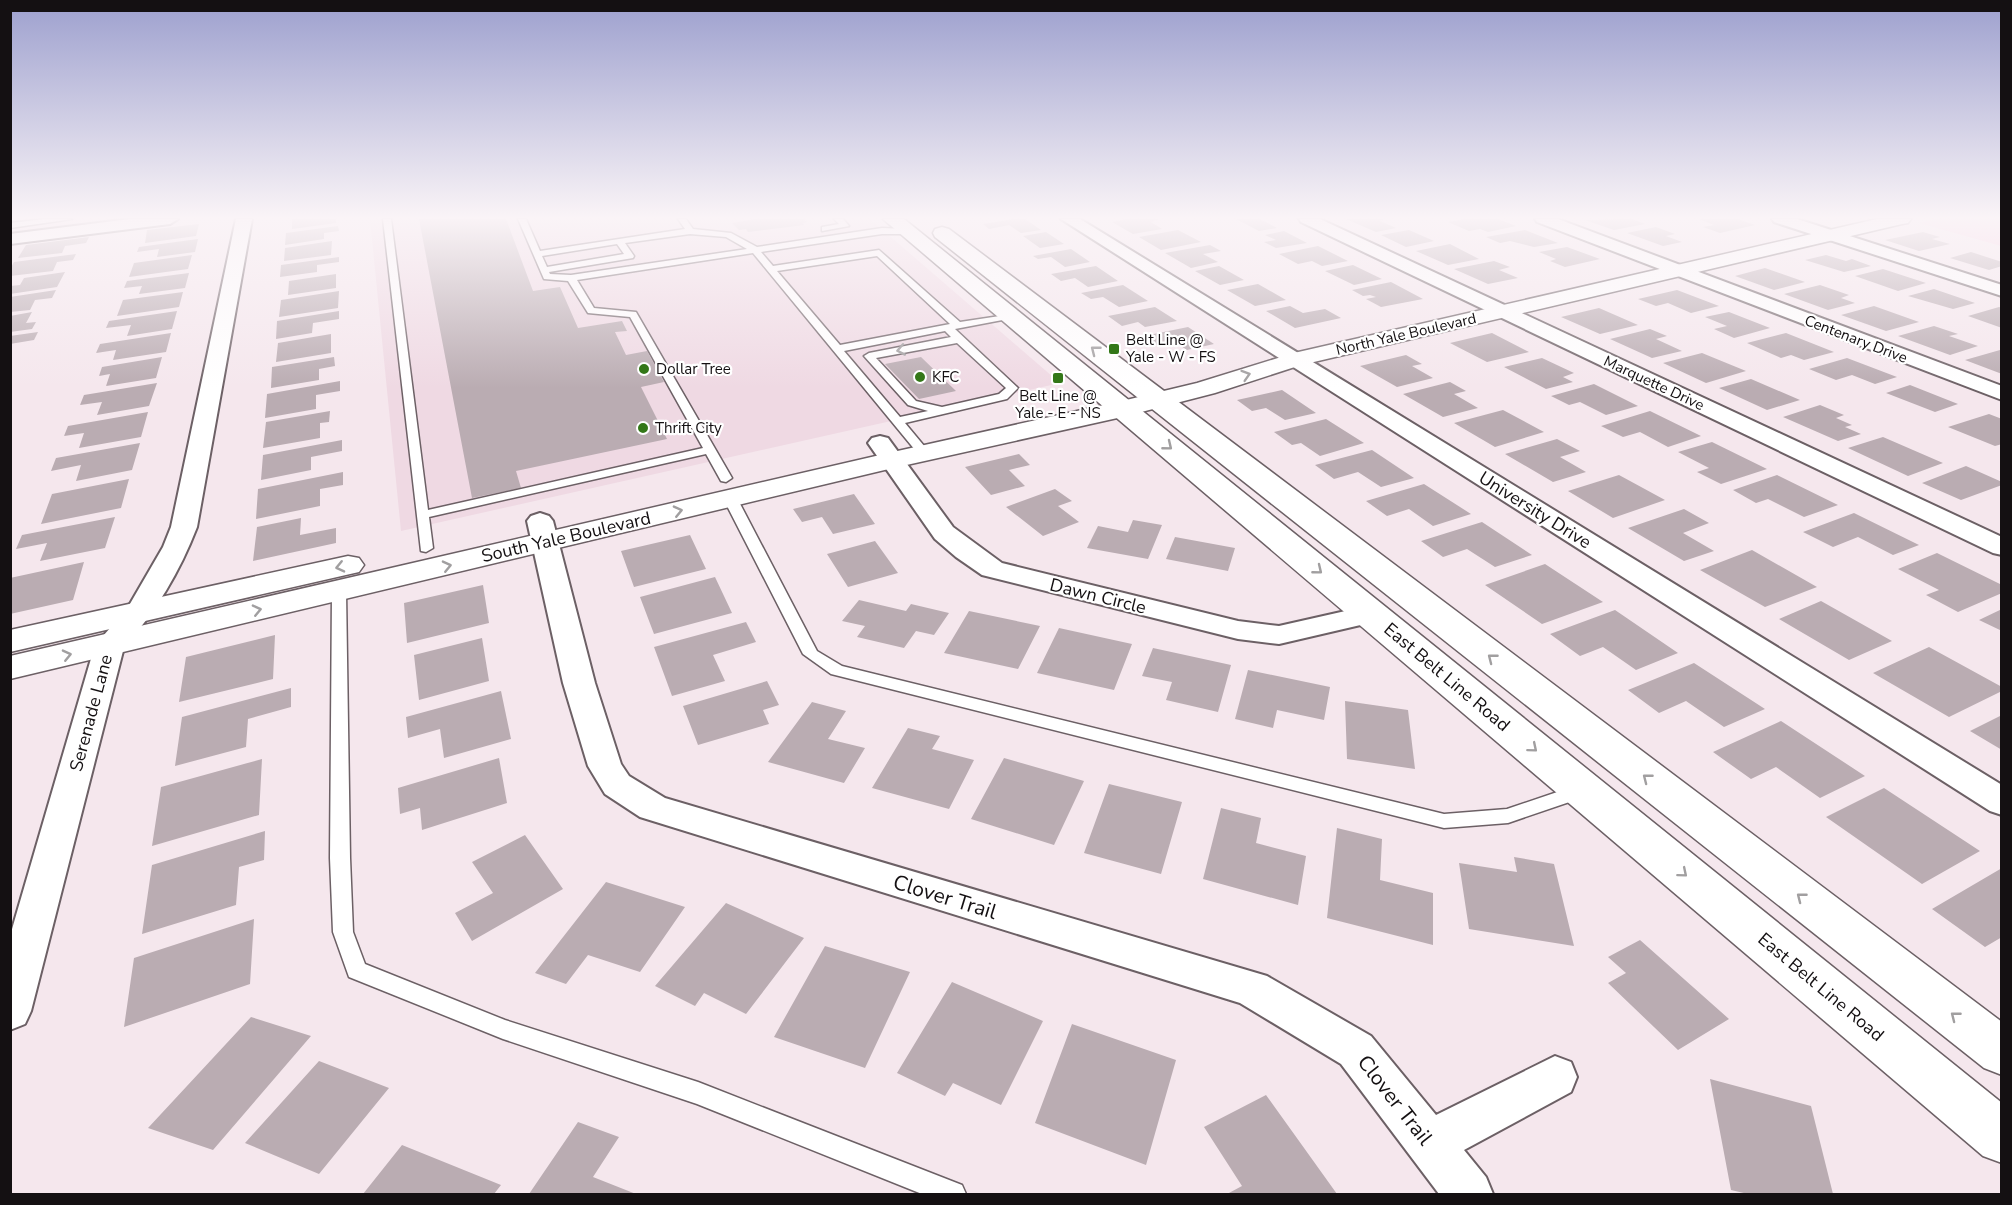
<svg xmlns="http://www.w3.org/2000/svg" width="2012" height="1205" viewBox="0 0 2012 1205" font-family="'Nunito Sans',sans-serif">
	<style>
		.built { fill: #efd9e3 }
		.green { fill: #f9cee2 }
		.building { fill: #baacb2 }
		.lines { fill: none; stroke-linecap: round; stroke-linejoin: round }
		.lane-casing { stroke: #6c6065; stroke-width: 3 }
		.street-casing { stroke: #6c6065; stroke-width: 4 }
		.secondary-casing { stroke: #6c6065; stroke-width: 3 }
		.primary-casing { stroke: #6c6065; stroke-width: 3 }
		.lane { fill: #fff; fill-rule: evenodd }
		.street { fill: #fff; fill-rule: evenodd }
		.secondary { fill: #fff; fill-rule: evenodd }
		.primary { fill: #fff; fill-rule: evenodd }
		.oneway { stroke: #a19fa0 }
		.poi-dot { fill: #337718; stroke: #fff; stroke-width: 2 }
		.labels { text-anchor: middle; stroke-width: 4.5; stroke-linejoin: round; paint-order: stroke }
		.far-street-label { font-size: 15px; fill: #141012; stroke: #fff }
		.far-poi-label { font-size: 15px; fill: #141012; stroke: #fff; text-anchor: start }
		.street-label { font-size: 18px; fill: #141012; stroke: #fff }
		.near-street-label { font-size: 21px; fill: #141012; stroke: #fff }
	</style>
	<rect width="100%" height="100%" fill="#f5e7ed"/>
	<!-- built -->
	<path class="built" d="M11,219H126L11,233Z
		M370,219H870L1060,383L401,531Z"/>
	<!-- green -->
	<path class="green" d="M1935,219H2001V246L1919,223Z"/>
	<!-- building -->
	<path class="building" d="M292,219H336V223L292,229Z
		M419,219H506L533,291L560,287L578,328L622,321L627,331L615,332L626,355L647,351L664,382L641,387L667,439L516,471L521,488L472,498Z
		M755,219H804L807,222L803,223L804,225L748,232L746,229L739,230L732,223Z
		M1013,219H1025L1041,230L1021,233L1009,225L989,229L983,224Z
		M1126,219H1159L1151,222L1162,229L1133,234L1112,222Z
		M1236,219H1260L1277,228L1259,231Z
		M1346,219H1384L1380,221L1396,228L1376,232Z
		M1464,219H1498L1516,226L1488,232L1480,229L1469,231L1448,222Z
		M1632,219L1645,224L1614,230L1585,220Z
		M1699,219H1738L1755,225L1720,233L1703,227L1714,225Z
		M199,224L196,236L145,243L147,230Z
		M338,226L339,231L324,233V239L285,245L286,233Z
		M1656,227L1675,234L1666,236L1682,242L1663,246L1627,233Z
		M1178,230L1201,242L1161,250L1139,237Z
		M1409,230L1434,241L1406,247L1381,235Z
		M1525,230L1558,243L1534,247L1510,241L1500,243L1486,237Z
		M1284,231L1307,243L1276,248L1264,242L1276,240L1265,235Z
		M1046,232L1064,244L1040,248L1023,236Z
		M1923,232L1940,237L1932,239L1950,244L1919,251L1885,240Z
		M89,237L86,243L65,246L62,253L18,258L26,245Z
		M198,239L195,252L157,257L159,249L137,252L139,247Z
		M332,241L331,255L284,261L285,248Z
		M1450,244L1479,259L1448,265L1416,251Z
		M1210,245L1221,251L1203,254L1218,262L1191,268L1165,253Z
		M1318,246L1348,261L1322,266L1312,261L1298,264L1279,254Z
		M1567,247L1600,259L1565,267L1550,261L1556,259L1539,252Z
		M1071,249L1090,262L1065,267L1051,257L1038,259L1033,256Z
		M1971,252L2002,262V266L1989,270L1950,258Z
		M76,254L73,260L57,262L53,271L10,276V269L14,262Z
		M192,255L188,269L129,277L134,263Z
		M1826,255L1846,261L1852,259L1871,266L1844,272L1805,260Z
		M339,257V262L317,265V272L280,277L281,265Z
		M1494,261L1510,267L1499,270L1518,278L1488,284L1454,269Z
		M1353,265L1382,279L1354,285L1325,271Z
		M1096,266L1118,281L1088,287L1075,278L1061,281L1051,274Z
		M1219,266L1244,280L1220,285L1195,271Z
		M1765,268L1805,282L1774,290L1735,276Z
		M1883,269L1926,283L1898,291L1855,276Z
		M65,272L57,287L10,294V286L20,285L24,278Z
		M189,273L185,288L139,294L142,286L124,288L127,281Z
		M336,274V288L288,295L289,281Z
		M1391,282L1423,299L1381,307L1366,299L1376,297L1370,295L1363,296L1352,290Z
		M1258,284L1286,300L1255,306L1227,290Z
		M1123,285L1148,301L1119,307L1103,297L1091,299L1081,293Z
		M1820,285L1849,295L1841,298L1855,303L1828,310L1784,294Z
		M1934,289L1975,303L1953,309L1908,296Z
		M56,290L52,298L35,300L30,310L10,312V297Z
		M1677,290L1719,306L1691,313L1668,303L1656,306L1638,299Z
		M339,291L338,308L279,317L281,300Z
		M183,292L179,307L117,316L123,300Z
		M1290,306L1303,313L1325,309L1341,318L1295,328L1266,311Z
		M1874,306L1919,322L1886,331L1841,315Z
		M1155,307L1177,321L1145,327L1138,322L1122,326L1108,316Z
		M1999,307L2002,308V328L1968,316Z
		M1599,308L1638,325L1600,334L1561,317Z
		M177,311L172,329L127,336L131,325L106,328L109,321Z
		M339,311V319L313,323L312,333L276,339L277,321Z
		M32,312L26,323L36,322L32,329L10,332V316Z
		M1729,312L1770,328L1734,338L1714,329L1727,326L1705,317Z
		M1934,326L1958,334L1949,336L1978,346L1950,355L1898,336Z
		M1188,327L1214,344L1187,350L1173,341L1151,346L1139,337Z
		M1650,329L1667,336L1656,339L1682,351L1652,358L1610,339Z
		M38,332L34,340L10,344V336Z
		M171,333L166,352L113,360L116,350L96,353L100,344Z
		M1492,333L1529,352L1487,362L1450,343Z
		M1786,333L1834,352L1804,360L1791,355L1781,358L1747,343Z
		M331,334V353L276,362L278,343Z
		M2000,350H2002V374L1965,360Z
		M1702,353L1746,371L1706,383L1663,363Z
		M1406,355L1422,364L1412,366L1433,378L1397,387L1360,366Z
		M162,357L156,378L106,386L110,374L99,376L102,367Z
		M334,357L335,366L319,369V380L271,388L272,367Z
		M921,357L956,391L919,399L885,364Z
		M1542,358L1574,373L1563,377L1573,382L1546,389L1504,367Z
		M1847,358L1897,377L1875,384L1852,375L1836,380L1809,369Z
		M1751,379L1800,400L1767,410L1719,388Z
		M340,381V391L316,395V409L265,418L267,394Z
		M1450,382L1466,391L1454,394L1478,408L1443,417L1403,394Z
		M157,383L149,406L97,415L102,402L80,405L84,395Z
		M1594,384L1638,406L1606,415L1580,402L1569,405L1551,396Z
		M1910,385L1958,404L1935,412L1886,393Z
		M1282,390L1316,413L1285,420L1266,408L1252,411L1237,400Z
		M1820,405L1844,415L1836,418L1852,425L1845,427L1861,434L1838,441L1783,417Z
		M1503,410L1544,432L1495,447L1454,423Z
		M330,411L329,422L320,423V438L263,448L266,422Z
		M1650,411L1701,436L1668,447L1640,432L1623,437L1601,426Z
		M148,412L141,437L79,448L84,433L64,436L68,426Z
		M1989,414L2002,419V444L1995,446L1948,427Z
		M1326,419L1364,443L1320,456L1301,443L1292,445L1274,432Z
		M1883,437L1943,463L1908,476L1848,448Z
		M1557,439L1580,451L1560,457L1586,472L1553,482L1505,454Z
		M342,440V451L311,457V470L261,480L263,455Z
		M1712,442L1767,469L1721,484L1697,472L1709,468L1678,452Z
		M140,443L132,470L76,481L81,465L51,471L56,458Z
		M1372,450L1414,478L1381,487L1358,472L1334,479L1315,465Z
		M1019,454L1030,465L1009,470L1025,486L991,495L965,467Z
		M1966,466L2002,482V485L1961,500L1922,483Z
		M343,472V485L320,489V506L256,519L258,489Z
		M1619,475L1665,500L1613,518L1568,491Z
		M1777,475L1838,505L1804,517L1768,499L1756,503L1733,490Z
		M129,479L121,508L41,524L52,494Z
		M1424,484L1471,514L1433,526L1409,509L1387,516L1366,501Z
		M1055,489L1072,501L1058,506L1079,522L1043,536L1006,507Z
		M854,494L875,524L833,534L822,517L802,522L793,509Z
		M1684,509L1709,523L1683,533L1714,551L1684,561L1628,528Z
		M1854,513L1919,545L1893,555L1858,537L1833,547L1803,532Z
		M115,517L105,548L40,561L47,543L16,549L22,535Z
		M301,518L300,535L336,528V543L253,561L257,527Z
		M1133,520L1162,525L1148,559L1087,548L1098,526L1128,532Z
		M1482,522L1532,555L1495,567L1467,549L1443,557L1421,541Z
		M690,535L706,569L634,587L621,551Z
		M1175,537L1235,548L1228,571L1166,559Z
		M875,541L898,573L848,587L827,554Z
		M1752,550L1817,587L1765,607L1700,570Z
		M1937,553L2002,585V593L1958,612L1926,595L1939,590L1898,569Z
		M84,562L73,600L10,614V578Z
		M1545,564L1603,602L1542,624L1485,585Z
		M715,577L732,613L654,634L640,597Z
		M483,585L489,623L407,643L404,603Z
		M859,600L906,611L911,604L949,613L934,635L916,631L904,648L857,637L865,626L842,621Z
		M1821,601L1892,641L1849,660L1779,619Z
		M2002,609V631L1979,620Z
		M1615,610L1678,653L1636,670L1603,647L1580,656L1550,634Z
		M969,611L1040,626L1018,669L944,653Z
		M746,622L756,642L713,655L725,681L672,696L654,647Z
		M1059,628L1132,644L1114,690L1037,673Z
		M275,635L273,679L179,702L186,657Z
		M482,638L489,681L419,700L414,655Z
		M1929,647L2002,687V691L1949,717L1873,673Z
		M1153,648L1231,665L1218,712L1166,700L1172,682L1142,676Z
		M1694,663L1765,709L1724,727L1686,701L1659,713L1628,690Z
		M1248,670L1330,687L1324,720L1277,710L1273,728L1235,719Z
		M767,681L779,705L763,710L769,724L698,745L683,706Z
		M291,688V707L248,719L246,747L175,766L182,717Z
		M501,691L511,739L444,758L440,729L408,738L406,717Z
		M1345,701L1408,710L1415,769L1347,759Z
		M812,702L846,711L828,739L865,748L844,783L768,762Z
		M2002,715V750L1970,731Z
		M1781,721L1865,776L1820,798L1776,767L1751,779L1713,752Z
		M908,728L940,736L932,749L974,760L949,809L872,788Z
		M499,758L507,803L422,830L420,808L400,814L398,788Z
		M1004,758L1084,781L1054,845L971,819Z
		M262,759L259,815L152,846L161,787Z
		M1109,784L1182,802L1161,874L1084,853Z
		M1884,788L1980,851L1922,884L1826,817Z
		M1221,808L1261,818L1256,843L1306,856L1298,905L1203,879Z
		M1337,828L1382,839L1380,880L1433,893V945L1327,918Z
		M265,831L264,860L239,867L236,905L142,934L152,865Z
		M525,835L563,889L472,941L455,913L493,893L472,862Z
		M1514,857L1554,864L1574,946L1469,929L1459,863L1517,872Z
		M2002,868V937L1985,947L1932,909Z
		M606,882L685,907L640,972L588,955L566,984L535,973Z
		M726,903L804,938L746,1014L704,993L695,1006L655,986Z
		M254,919L250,984L124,1027L134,958Z
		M1640,940L1729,1019L1678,1050L1608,983L1626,973L1608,957Z
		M825,946L910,972L865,1068L774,1037Z
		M952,982L1043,1021L1001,1105L953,1083L945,1096L897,1073Z
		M251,1017L311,1036L213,1150L148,1128Z
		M1072,1024L1176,1060L1146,1165L1035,1123Z
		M319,1061L389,1088L319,1174L245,1143Z
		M1710,1079L1811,1106L1833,1194H1748L1731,1190Z
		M1266,1095L1337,1194H1227L1242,1186L1204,1127Z
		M578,1122L619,1137L593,1177L636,1194H529Z
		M402,1145L501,1185L494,1194H363Z"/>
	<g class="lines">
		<defs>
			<path id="lane" d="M45,219H72L10,228V223Z
				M383,219H391L428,510L703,448L630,317L588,313L568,281L544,279L518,219H526L540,251L685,229L678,219H686L693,229L731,233L757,247L882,228L909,229L910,231L906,234H882L761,252L773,266L879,250L960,322L1013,314V318L955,329L1018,388L1007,399L905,423L930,453L924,457L920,456L753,253L577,280L594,308L636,312L732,478L726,482L721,481L706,454L429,517L433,548L426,552L421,551ZM690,234L726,237L747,249L571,275L550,274L549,272L633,258L634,256L625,243ZM617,244L624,254L547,267L542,256ZM877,256L950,324L840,345L777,271ZM945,331L951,337L869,353L864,356L908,405L928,411L900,417L844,351ZM957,343L1006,388L999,394L942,407L916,401L876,358Z
				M834,219H843L849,226L822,231V227L839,224Z
				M730,494L737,498L817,651L842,666L1444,814L1507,809L1581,784L1587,786L1590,791L1587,796L1508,823L1444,828L831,674L803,654L723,498Z
				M339,587L346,591L350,858L353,932L365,964L505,1020L698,1082L962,1185L966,1194H922L697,1104L503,1039L349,977L333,932L330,858L332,591Z"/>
			<path id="street" d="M130,219H178L170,224L10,244V234Z
				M236,219H252L197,527C180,571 156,612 124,647L31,1011L25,1024L10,1030V936L95,645L127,609L163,547L171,527Z
				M1061,219H1080L2002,785V815L1990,811Z
				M1299,219H1320L2002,537V555L1993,553L1301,222Z
				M1535,219H1558L2002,386V400L1537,222Z
				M1772,219H1797L2002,285V296L1774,222Z
				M880,436L888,438L953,527L1002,563L1238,621L1279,626L1372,605L1382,608L1386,614L1382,620L1279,644L1238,639L982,575L956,557L935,539L868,443L872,438Z
				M540,513L549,516L553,521L595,683L621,764L629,776L665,798L1267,976L1371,1036L1436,1115L1555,1056L1571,1062L1577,1077L1571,1092L1464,1150L1486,1177L1493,1194H1439L1341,1064L1240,1003L640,817L605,794L588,766L563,683L527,521L531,516Z"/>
			<path id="secondary" d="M1877,219H1911L1908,223L1902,224L1301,365L1215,393L1122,417L893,468L10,679V656L893,452L1122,401L1197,383L1294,353Z
				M348,556L359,558L364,565L359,572L10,652V630Z"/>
			<path id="primary" d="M883,219H904L2002,1103V1163L1983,1156Z
				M942,227L949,229L2002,1022V1075L1984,1068L935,237L933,233L935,229Z"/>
		</defs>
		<!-- lane casing -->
		<use href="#lane" class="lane-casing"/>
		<!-- street casing -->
		<use href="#street" class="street-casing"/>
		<!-- secondary casing -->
		<use href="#secondary" class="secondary-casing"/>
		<!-- primary casing -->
		<use href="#primary" class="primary-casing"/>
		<!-- lane -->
		<use href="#lane" class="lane"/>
		<!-- street -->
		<use href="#street" class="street"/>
		<!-- secondary -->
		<use href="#secondary" class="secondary"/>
		<!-- primary -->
		<use href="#primary" class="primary"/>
	</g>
	<!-- one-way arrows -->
	<defs><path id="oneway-chevron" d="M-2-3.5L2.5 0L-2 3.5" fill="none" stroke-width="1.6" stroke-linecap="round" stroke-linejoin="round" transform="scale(1.5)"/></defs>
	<g class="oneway">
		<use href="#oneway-chevron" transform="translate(901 350) rotate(169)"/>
		<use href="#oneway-chevron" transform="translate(1095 350) rotate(-142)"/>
		<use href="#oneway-chevron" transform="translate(1246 375) rotate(-17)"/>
		<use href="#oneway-chevron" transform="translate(1168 446) rotate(39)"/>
		<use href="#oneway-chevron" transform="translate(678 511) rotate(-13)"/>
		<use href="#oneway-chevron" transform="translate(447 566) rotate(-13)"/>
		<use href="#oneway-chevron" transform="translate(340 567) rotate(167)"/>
		<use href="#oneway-chevron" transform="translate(1318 570) rotate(39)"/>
		<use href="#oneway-chevron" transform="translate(257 610) rotate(-13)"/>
		<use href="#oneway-chevron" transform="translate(67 655) rotate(-13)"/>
		<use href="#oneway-chevron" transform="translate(1492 658) rotate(-142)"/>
		<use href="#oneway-chevron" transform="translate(1533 748) rotate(40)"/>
		<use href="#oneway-chevron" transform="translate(1647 778) rotate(-142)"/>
		<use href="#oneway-chevron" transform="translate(1683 873) rotate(40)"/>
		<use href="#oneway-chevron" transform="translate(1801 897) rotate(-142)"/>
		<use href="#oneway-chevron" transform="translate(1955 1016) rotate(-142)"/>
	</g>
	<!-- sky -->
	<linearGradient id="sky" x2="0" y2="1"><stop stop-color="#9da0ce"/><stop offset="0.56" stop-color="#faf4f7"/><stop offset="1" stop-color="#faf4f7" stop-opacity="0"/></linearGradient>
	<rect width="2012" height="388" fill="url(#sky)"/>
	<!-- markers -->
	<g class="poi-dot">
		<rect x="1108" y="343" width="12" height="12" rx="3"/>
		<circle cx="644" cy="369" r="6"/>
		<circle cx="920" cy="377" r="6"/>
		<rect x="1052" y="372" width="12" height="12" rx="3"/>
		<circle cx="643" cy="428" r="6"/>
	</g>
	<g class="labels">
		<!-- far-street labels -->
		<g class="far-street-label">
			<text transform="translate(1406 334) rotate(-13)" y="5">North Yale Boulevard</text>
			<text transform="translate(1856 339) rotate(21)" y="5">Centenary Drive</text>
			<text transform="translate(1654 383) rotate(25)" y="5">Marquette Drive</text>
		</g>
		<!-- far-poi labels -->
		<g class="far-poi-label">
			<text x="1126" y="345">Belt Line @<tspan x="1126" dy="17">Yale - W - FS</tspan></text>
			<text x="656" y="374">Dollar Tree</text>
			<text x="932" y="382">KFC</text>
			<text x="1058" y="401" text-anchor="middle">Belt Line @<tspan x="1058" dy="17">Yale - E - NS</tspan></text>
			<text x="655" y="433">Thrift City</text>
		</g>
		<!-- street labels -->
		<g class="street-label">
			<text transform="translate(1535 510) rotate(32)" y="6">University Drive</text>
			<text transform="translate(566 537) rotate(-13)" y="6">South Yale Boulevard</text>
			<text transform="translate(1098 596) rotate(14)" y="6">Dawn Circle</text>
			<text transform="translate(1447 677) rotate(40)" y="6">East Belt Line Road</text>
			<text transform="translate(91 713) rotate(-75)" y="6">Serenade Lane</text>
			<text transform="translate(1821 987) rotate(40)" y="6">East Belt Line Road</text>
		</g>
		<!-- near-street labels -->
		<g class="near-street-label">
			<text transform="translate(945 897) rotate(17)" y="7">Clover Trail</text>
			<text transform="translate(1395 1100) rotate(52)" y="7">Clover Trail</text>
		</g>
	</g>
	<!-- border -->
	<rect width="2012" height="1205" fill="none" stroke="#141012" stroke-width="24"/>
</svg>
